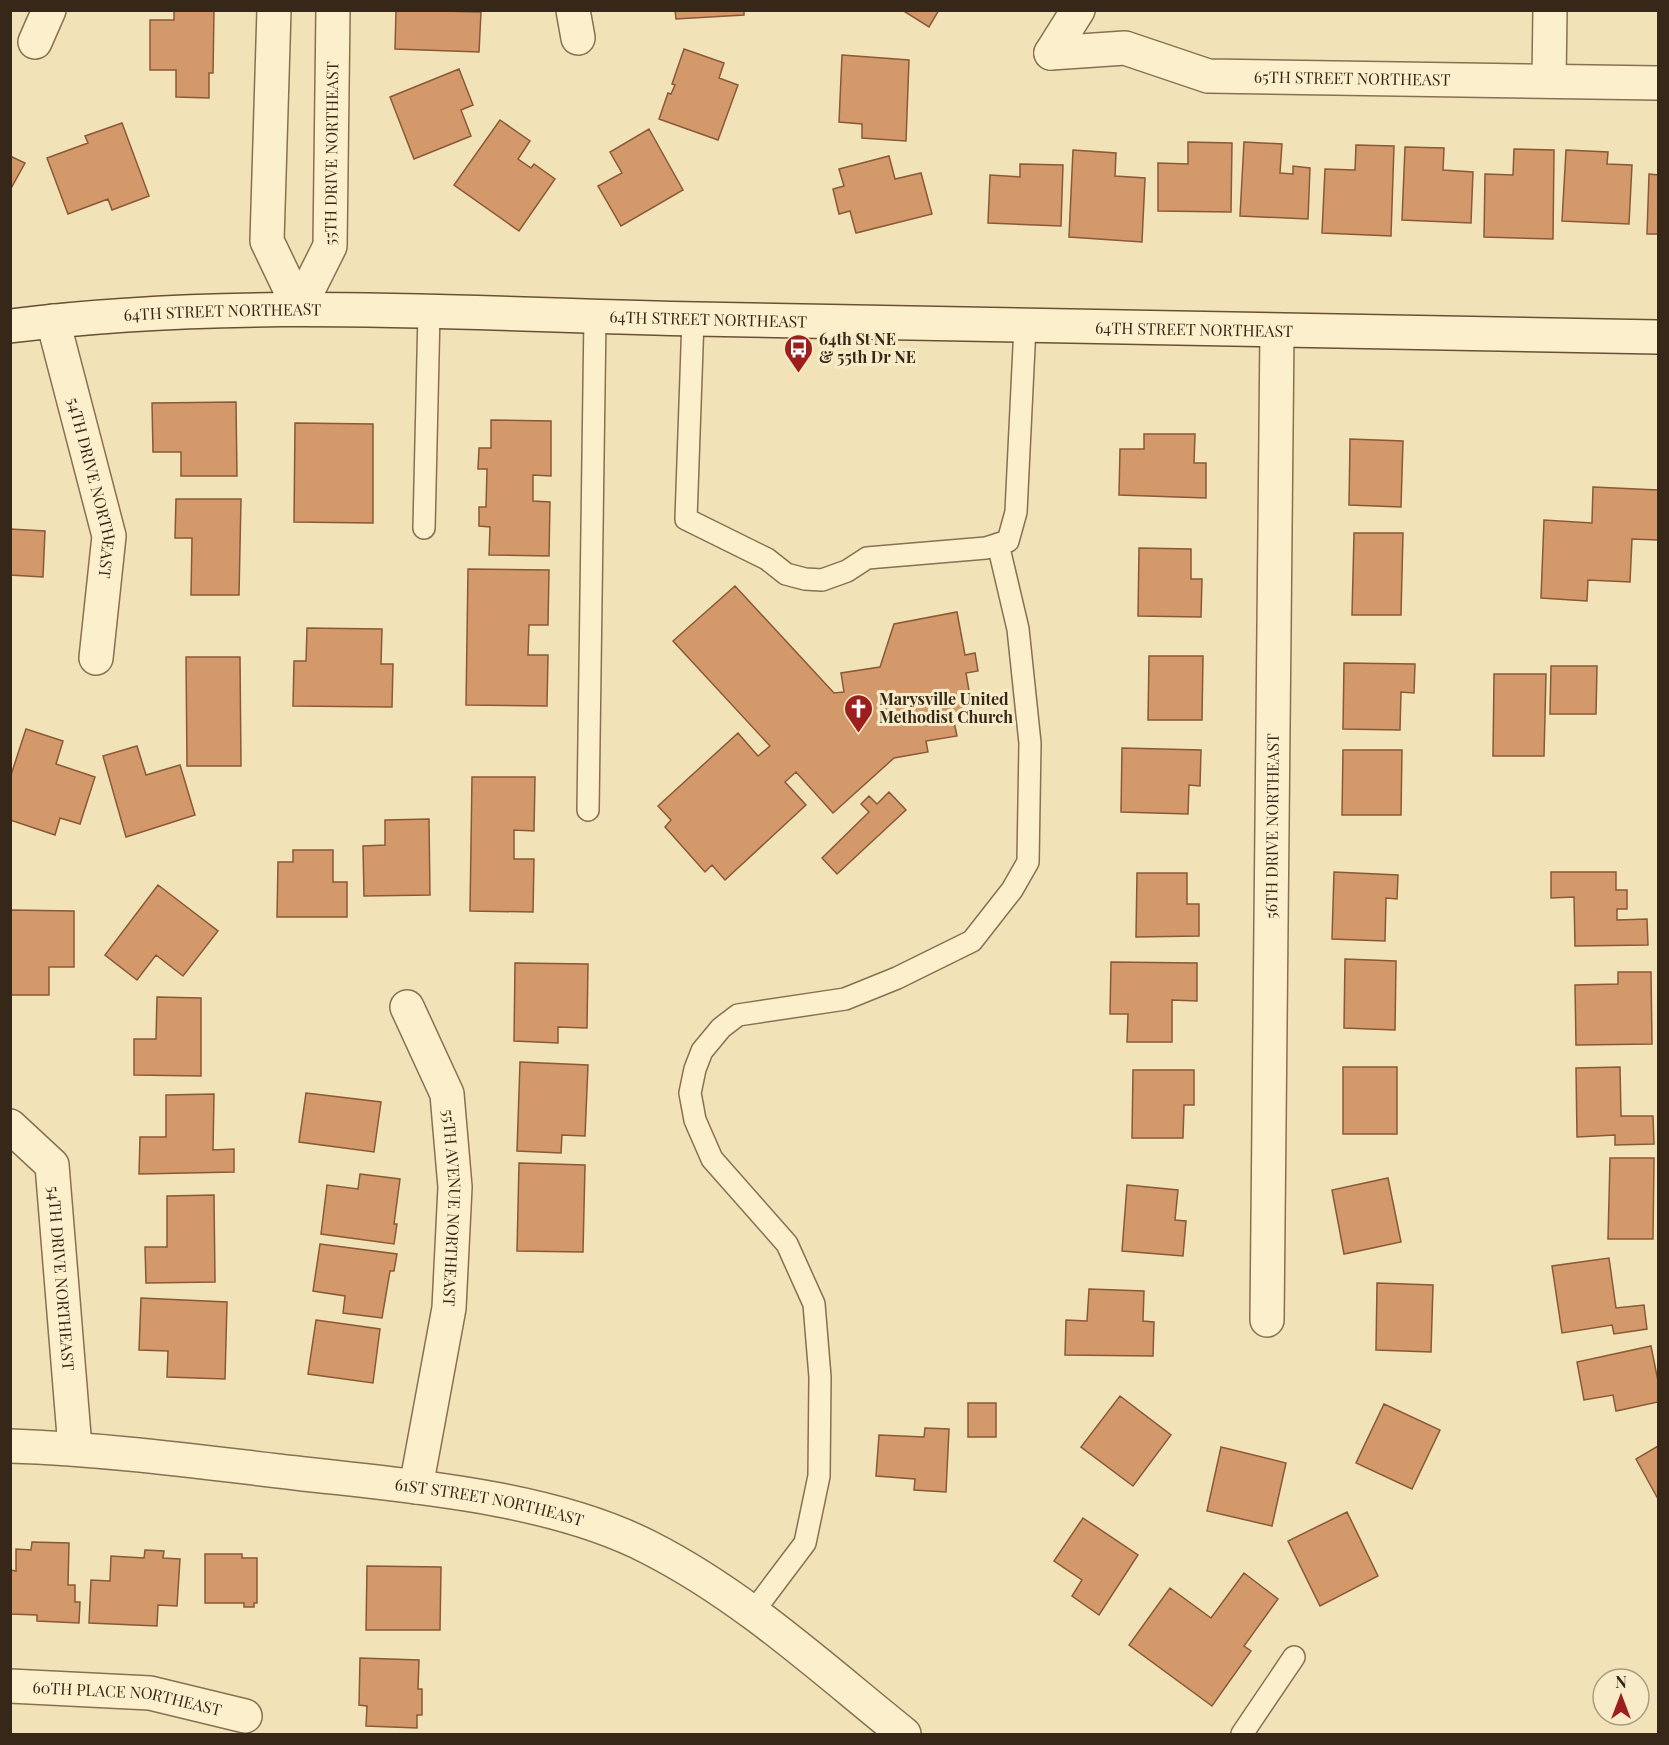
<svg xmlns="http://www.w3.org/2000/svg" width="1669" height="1745" viewBox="0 0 1669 1745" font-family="'Playfair Display',serif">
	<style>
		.building { fill: #d3996a; stroke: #8a5936; stroke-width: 1.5 }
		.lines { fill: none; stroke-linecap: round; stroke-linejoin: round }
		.service-casing { stroke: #887052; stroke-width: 24 }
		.minor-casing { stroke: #887052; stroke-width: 36 }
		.tertiary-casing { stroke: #887052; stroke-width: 36 }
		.secondary-casing { stroke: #6a5135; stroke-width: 36 }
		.service { stroke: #fcefcb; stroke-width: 21 }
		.minor { stroke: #fcefcb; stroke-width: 33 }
		.tertiary { stroke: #fcefcb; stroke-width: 33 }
		.secondary { stroke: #fcefcb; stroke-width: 33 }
		.labels { text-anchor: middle; stroke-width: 6; stroke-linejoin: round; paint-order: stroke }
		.street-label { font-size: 16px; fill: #362719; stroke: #f8ecc8 }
		.poi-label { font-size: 16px; font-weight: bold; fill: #362719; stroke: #f8ecc8; text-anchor: start }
	</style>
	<rect width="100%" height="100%" fill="#f1e2b8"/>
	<!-- building -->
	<path class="building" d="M174,10H214L213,73H209V98L176,97V70H150V20H174Z
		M396,10L481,12L479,52L395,49Z
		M675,10H744V15L676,19Z
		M902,10H939L929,27Z
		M684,49L724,63L719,78L738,85L718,140L659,119L668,93L671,94L675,85L672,84Z
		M842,55L909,60L906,141L862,138V124L839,122Z
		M459,69L473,105L461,110L471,136L414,159L390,97Z
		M500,120L530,141L518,159L531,168L534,164L555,179L519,231L454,185Z
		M122,123L149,196L112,210L108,199L68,214L47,158L88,143L85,136Z
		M649,129L683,190L621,226L598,186L622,173L610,152Z
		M1188,142L1232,143L1231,212L1158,211V163L1188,164Z
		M1244,142L1282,144L1280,173L1293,174V166L1310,168L1308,219L1240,216Z
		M1356,145L1394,146L1391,236L1322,233L1325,169L1355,170Z
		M1405,147L1444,148L1443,170L1473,172L1471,223L1402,220Z
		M1514,149L1554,150L1553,239L1484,237L1485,174L1513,175Z
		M1073,150L1116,153L1115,176L1145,178L1142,242L1069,237Z
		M1566,150L1608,152L1607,164L1632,165L1629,224L1562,221Z
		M10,156L25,163L10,190Z
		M889,156L895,179L921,173L932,214L856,233L850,211L839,214L833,189L844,186L839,169Z
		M1020,164L1063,165L1061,226L988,223L990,175L1020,177Z
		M1649,174L1658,175V234H1647Z
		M236,402L237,476H181V452H153L152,403Z
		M491,420L551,421V476L533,475V501L550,502L549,556L489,555L490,527L479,526V507H486L487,469H478L479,448H491Z
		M295,423L373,424V523L294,522Z
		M1144,434H1195L1194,463H1206V498L1119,495L1120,449H1144Z
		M1350,439L1403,441L1401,507L1349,505Z
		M1593,487L1658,490V540L1632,539L1630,582L1588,580L1587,601L1541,598L1544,520L1592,523Z
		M176,499H241L239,595H191L192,538H175Z
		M10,529L45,531L43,577L10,575Z
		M1354,533H1403L1401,615H1352Z
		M1139,548L1191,549V579H1202L1201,617L1138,616Z
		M468,569L549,570L548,625H529L528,655H548L547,706L466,705Z
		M735,586L834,693L844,692L841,673L880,667L894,624L957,612L965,655L975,653L978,671L966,673L973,714L953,717L957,736L926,741L928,752L894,758L833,813L796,772L785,782L806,805L725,880L712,865L705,872L665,827L671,820L658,806L738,733L758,756L770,746L673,641Z
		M307,628L382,629L381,664H393L392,707L293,706L294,661H306Z
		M1149,656H1203L1202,720H1148Z
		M186,657H240L241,766H187Z
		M1344,663L1415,664L1414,693L1401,692L1400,730L1343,729Z
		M1551,666H1597L1596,714H1550Z
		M1494,674H1546L1544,756H1493Z
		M26,729L63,741L56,764L95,777L80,824L60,818L55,835L10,820V778Z
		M137,746L146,775L180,765L195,815L126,837L103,756Z
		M1122,748L1201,750L1200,786L1189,785L1188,814L1121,812Z
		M1343,750H1402L1401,815H1342Z
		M472,777H535L534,831L514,830V859H534L533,912L470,911Z
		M889,792L906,810L837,874L822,858L869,812L861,804L869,796L877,804Z
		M429,819L430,895L364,896L363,846L385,845V820Z
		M293,850H333V882H347V917H277L278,862H293Z
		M1334,872L1398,875L1397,899L1386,898L1385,941L1332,939Z
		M1551,872H1616V890H1627V909H1617V920L1647,919L1648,945L1575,946L1574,897L1551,898Z
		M1137,873H1187V904H1199V936L1136,937Z
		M158,885L218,931L183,976L156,955L137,980L105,955Z
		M10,910L74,911V967H49V995H10Z
		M1345,959L1396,961L1395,1030L1344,1028Z
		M1111,962L1197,963V1001L1172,1000V1042H1127L1128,1014H1110Z
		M515,963L588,964L587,1028L558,1027V1043L514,1041Z
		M1618,972H1651L1652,1044L1576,1045L1575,985L1618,984Z
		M157,997L201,998V1076L134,1075V1039H156Z
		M520,1062L588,1065L585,1136L562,1135L561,1153L517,1151Z
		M1343,1067H1397V1134H1343Z
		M1620,1067L1621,1116H1653L1654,1144L1615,1145V1135L1577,1137L1576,1068Z
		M1133,1070H1194V1105H1184L1183,1138H1132Z
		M306,1093L381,1102L374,1152L299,1142Z
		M214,1094L213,1150L234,1149V1172L139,1174L140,1137H166V1095Z
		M1610,1158H1654L1653,1239H1608Z
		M519,1163L585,1165L583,1252L517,1251Z
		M360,1174L400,1179L394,1224H397L394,1244L321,1234L327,1185L358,1189Z
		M1388,1178L1401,1242L1344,1254L1332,1190Z
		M1127,1185L1178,1190L1175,1220L1186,1221L1183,1256L1122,1251Z
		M214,1195L215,1282L146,1283L145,1247H167V1196Z
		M320,1244L397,1254L394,1271H390L382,1318L343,1313L345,1296L313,1291Z
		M1609,1258L1616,1308L1644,1305L1647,1329L1614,1334L1612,1325L1562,1333L1552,1266Z
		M1377,1283L1433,1285L1431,1352L1376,1350Z
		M1089,1289L1144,1291L1143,1321L1154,1322L1153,1356L1065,1355L1066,1320L1087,1321Z
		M141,1298L227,1302L225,1379L167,1377L168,1351L139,1350Z
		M316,1320L380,1329L373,1383L308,1374Z
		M1651,1346L1658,1381V1402L1616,1411L1613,1395L1584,1400L1577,1362Z
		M1120,1396L1171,1435L1133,1486L1081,1447Z
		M968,1403H996V1437H968Z
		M1384,1404L1440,1430L1412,1489L1356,1463Z
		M925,1428L949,1429L946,1492L914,1490L915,1479L876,1476L879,1435L924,1437Z
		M1658,1446V1499L1636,1459Z
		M1221,1447L1286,1463L1272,1526L1207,1511Z
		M1347,1512L1378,1576L1320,1606L1288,1541Z
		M1083,1518L1138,1555L1099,1615L1072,1596L1082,1580L1054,1561Z
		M32,1542L69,1543L68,1585H75V1602H80L79,1623L37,1621V1615L10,1614V1570L16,1571V1549L31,1550Z
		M145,1550L164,1551L163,1558L180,1559L177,1606L158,1605L157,1626L89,1623L91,1580L110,1581L111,1556L144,1558Z
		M205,1554H242V1558H257V1603H254V1607H244V1603H205Z
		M367,1566L441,1567L440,1630H366Z
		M1244,1573L1278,1599L1244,1646L1251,1651L1212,1706L1129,1645L1170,1588L1211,1618Z
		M360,1658L419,1660L418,1689H422V1715H417V1728L366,1726L367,1706L359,1705Z"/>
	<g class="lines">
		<defs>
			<path id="service" d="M693,319L686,519L767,559L786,574L805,579L822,580L847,571L867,558L986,548L1008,541L1016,512L1025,326
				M424,528L429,313
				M588,810L595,317
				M753,1612L805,1543L819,1476L820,1377L814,1304L787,1244L712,1159L695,1120L690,1093L695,1069L702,1051L721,1028L738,1015L845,999L897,978L972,941L1012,890L1028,862L1030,743L1018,629L998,544
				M1242,1734L1294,1657"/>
			<g id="minor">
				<path d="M274,10L267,241L299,308"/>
				<path d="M573,10L578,38"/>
				<path d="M35,42L49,10"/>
				<path id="s1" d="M1051,53L1125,48L1208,76L1658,83"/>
				<path d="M1051,53L1078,10"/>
				<path d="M1549,81L1550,10"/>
				<path id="s2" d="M299,308L330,246L333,10"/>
				<path id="s3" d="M53,321L109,536L96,658"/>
				<path id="s4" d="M407,1007L447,1094L455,1187L449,1308L416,1487"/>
				<path id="s5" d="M10,1126L52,1165L75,1448"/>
				<path id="s6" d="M1267,1320L1277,331"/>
				<path id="s7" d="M10,1686L150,1693L245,1716"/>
			</g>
			<g id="tertiary">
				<path id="s8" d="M10,1446C106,1449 201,1462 296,1473C407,1486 550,1496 650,1548C744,1596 823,1669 904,1734"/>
			</g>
			<g id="secondary">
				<path id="s9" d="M10,326C238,297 469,314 697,319C1018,327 1338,332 1658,337"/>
			</g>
		</defs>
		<!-- service casing -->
		<use href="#service" class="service-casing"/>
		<!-- minor casing -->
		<use href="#minor" class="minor-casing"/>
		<!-- tertiary casing -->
		<use href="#tertiary" class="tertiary-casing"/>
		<!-- secondary casing -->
		<use href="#secondary" class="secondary-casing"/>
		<!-- service -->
		<use href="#service" class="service"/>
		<!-- minor -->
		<use href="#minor" class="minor"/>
		<!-- tertiary -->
		<use href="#tertiary" class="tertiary"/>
		<!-- secondary -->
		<use href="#secondary" class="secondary"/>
	</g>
	<!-- icons -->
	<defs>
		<symbol id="bus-pin" viewBox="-11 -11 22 30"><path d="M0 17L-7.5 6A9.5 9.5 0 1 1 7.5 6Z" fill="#9d1f1d" stroke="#f8ecc8"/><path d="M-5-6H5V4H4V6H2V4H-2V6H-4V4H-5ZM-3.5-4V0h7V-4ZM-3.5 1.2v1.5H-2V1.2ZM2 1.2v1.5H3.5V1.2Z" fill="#fff"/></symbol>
		<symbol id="church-pin" viewBox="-11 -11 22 30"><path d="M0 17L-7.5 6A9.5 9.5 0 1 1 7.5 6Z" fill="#9d1f1d" stroke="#f8ecc8"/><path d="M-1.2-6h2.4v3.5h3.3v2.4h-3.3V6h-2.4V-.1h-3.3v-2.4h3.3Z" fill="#fff"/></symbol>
	</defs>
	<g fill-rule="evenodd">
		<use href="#bus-pin" x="782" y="332" width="33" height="45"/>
		<use href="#church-pin" x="842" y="692" width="33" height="45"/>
	</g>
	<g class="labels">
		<!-- street labels -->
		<g class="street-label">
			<text dy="6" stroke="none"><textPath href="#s1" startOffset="306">65TH STREET NORTHEAST</textPath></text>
			<text dy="6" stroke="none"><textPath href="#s2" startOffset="162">55TH DRIVE NORTHEAST</textPath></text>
			<text dy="6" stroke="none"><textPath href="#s9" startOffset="213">64TH STREET NORTHEAST</textPath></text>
			<text dy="6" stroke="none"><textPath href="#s9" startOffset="699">64TH STREET NORTHEAST</textPath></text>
			<text dy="6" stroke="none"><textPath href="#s9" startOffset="1185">64TH STREET NORTHEAST</textPath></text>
			<text dy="6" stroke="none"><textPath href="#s3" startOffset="172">54TH DRIVE NORTHEAST</textPath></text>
			<text dy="6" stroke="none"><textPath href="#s6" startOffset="494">56TH DRIVE NORTHEAST</textPath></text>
			<text dy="6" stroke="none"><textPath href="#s4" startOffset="210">55TH AVENUE NORTHEAST</textPath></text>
			<text dy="6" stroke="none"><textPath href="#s5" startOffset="171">54TH DRIVE NORTHEAST</textPath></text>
			<text dy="6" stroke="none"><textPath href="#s8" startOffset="483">61ST STREET NORTHEAST</textPath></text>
			<text dy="6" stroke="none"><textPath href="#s7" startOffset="118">60TH PLACE NORTHEAST</textPath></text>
		</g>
		<!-- poi labels -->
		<g class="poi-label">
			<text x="819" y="345">64th St NE<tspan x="819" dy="18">&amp; 55th Dr NE</tspan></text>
			<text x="879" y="705">Marysville United<tspan x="879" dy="18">Methodist Church</tspan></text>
		</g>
	</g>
	<!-- border -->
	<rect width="1669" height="1745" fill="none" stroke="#362719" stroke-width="24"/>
	<!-- north arrow -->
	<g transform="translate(1621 1697)"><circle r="28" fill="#f8ecc8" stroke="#aa9d82" stroke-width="1.5"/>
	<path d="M0-4.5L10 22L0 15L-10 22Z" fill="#9d1f1d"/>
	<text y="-9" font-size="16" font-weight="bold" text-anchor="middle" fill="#362719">N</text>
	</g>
</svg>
